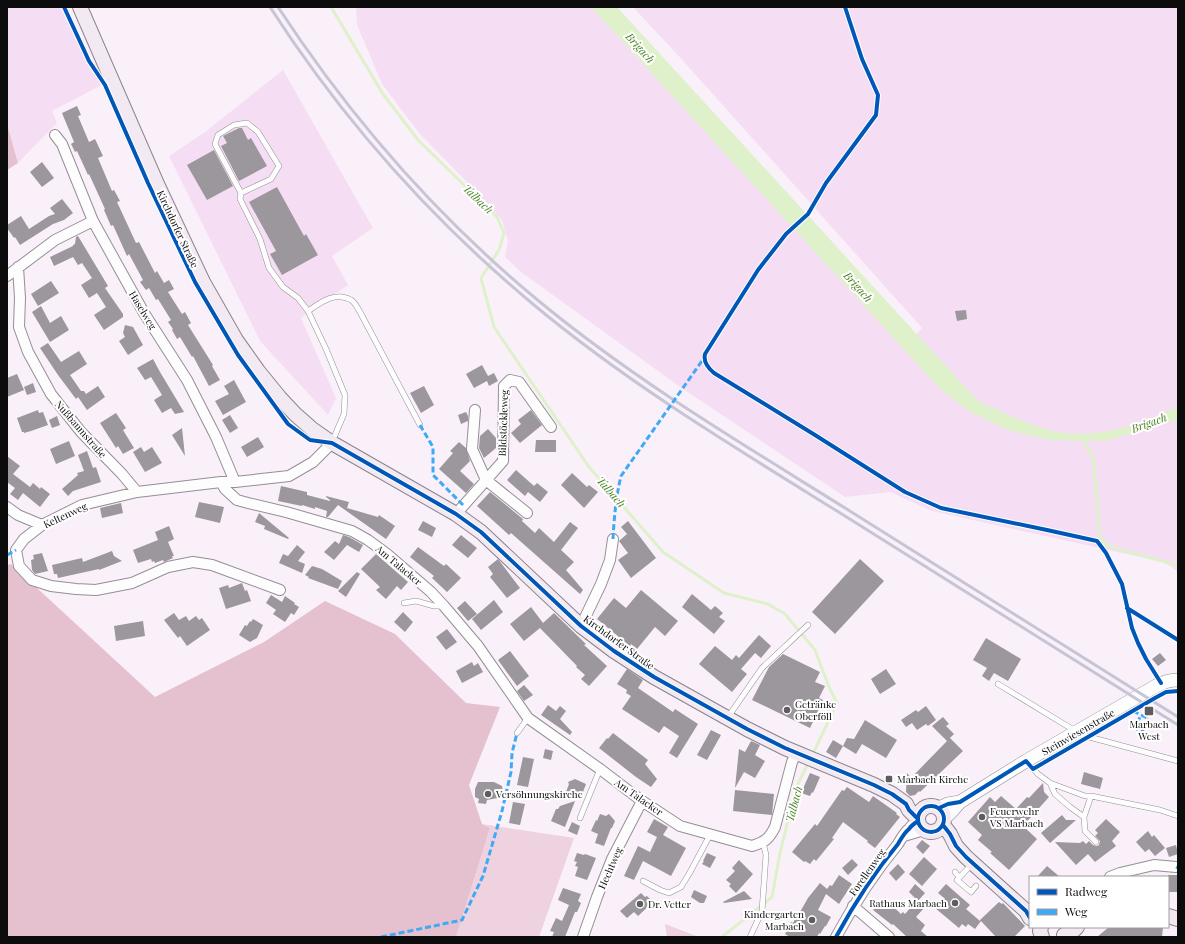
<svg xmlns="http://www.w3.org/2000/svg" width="1185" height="944" viewBox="0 0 1185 944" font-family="'Playfair Display',serif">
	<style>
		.farmland { fill: #f5def4 }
		.green { fill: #eed2e0 }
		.forest { fill: #e5c1cf }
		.water { fill: #def1ca }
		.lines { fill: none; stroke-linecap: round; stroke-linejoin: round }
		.stream { stroke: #def1ca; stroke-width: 3 }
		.building { fill: #9c969d }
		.service-casing { stroke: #938f93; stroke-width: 6 }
		.minor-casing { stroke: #938f93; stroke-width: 12 }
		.tertiary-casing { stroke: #938f93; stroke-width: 14 }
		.secondary-casing { stroke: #8a858a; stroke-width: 16 }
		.service { stroke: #fefdfe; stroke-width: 5 }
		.minor { stroke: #fefdfe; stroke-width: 10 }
		.tertiary { stroke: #fefdfe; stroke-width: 13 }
		.secondary { stroke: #f3e9f3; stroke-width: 14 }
		.rail { stroke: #c7c5d5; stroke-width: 3 }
		.quiet { stroke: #3fa9f5; stroke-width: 3; stroke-dasharray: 6 3; stroke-linecap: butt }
		.cycleway-casing { stroke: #fff; stroke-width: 6 }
		.cycleway { stroke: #0057b8; stroke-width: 4 }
		.poi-dot { fill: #5f5c5f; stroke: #fff; stroke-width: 1.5 }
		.labels { text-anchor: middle; stroke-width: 4; stroke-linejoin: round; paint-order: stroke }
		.street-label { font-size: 10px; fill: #0c0c0c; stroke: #fff }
		.poi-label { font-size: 10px; fill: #0c0c0c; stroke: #fff; text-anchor: start }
		.water-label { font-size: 11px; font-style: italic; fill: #47801e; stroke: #fff }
	</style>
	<rect width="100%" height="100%" fill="#faf0fa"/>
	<!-- farmland -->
	<path class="farmland" d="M7,7H64L89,61L105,85H102L52,111L57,123L18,163L7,124Z
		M356,7H591L904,349L922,328L685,63L633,7H1178V572L1173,568L1163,562L932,511L890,492L845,497L683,389L521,272L505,257L508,241L502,220L465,180L419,133L382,84L357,25Z
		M283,70L373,228L332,256L348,285L301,318L336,398L328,415L260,341L169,156L205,132Z"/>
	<!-- green -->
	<path class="green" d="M482,824L574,838L539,937H456L490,828Z
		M665,924L699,937H667Z"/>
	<!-- forest -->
	<path class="forest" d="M7,124L18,163L7,170Z
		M11,564L155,697L264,642L325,601L395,634L466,703L500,707L469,785L482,824L490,828L456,937H7V565Z"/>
	<!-- water -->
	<path class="water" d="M591,7H617L978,401C1001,411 1024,423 1048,430C1087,441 1144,426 1178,406V420L1105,441L1049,440L1008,430L970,412L941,390Z"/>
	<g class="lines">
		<!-- stream -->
		<path class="stream" d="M331,7L383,94L418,140L497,217L504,233L499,250L481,278L494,327L589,467L663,552L724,593L768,604L785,614L815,650L829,687L837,703L812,756
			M1082,439L1093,458L1100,539L1108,546L1173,564L1178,569
			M722,937L772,897L780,853L796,788L808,763"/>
	</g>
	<!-- building -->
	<path class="building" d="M77,106L81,115L78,116L89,142L95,139L103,156L98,158L112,191L114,190L120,201L117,202L136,243L139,242L155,273L157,271L164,283L169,280L174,289L168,292L182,314L185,312L191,323L188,325L213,365L212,366L220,380L209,386L193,356L192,357L180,337L177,339L172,330L173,329L168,322L171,320L158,299L156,300L149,288L146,290L140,282L143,280L129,254L127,256L113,225L111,226L104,210L105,209L89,174L88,175L77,151L75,152L71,144L74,142L62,113Z
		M239,128H242L248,140L251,138L267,166L239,181L221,146L227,143L223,136Z
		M214,150L233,186L207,200L187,165Z
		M42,162L54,178L42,187L30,172Z
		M277,187L304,236L306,234L318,255L282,275L270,254L276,251L249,202Z
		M62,199L73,213L64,220L53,224L20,245L15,237L14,238L7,228V225L21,216L29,229L49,216L55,214L50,208Z
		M78,236L108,286L105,288L123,314V317L104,330L94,315L106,307L97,293L89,298L81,285L92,278L82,263L78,265L73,257L54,266L50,257L73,246V245L75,244L76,237Z
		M51,281L59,293L38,306L31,294Z
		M41,306L50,323L61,316L69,330L50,342L32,312Z
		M966,310L967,319L957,321L955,311Z
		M125,325L133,327L143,345L128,355L119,341L125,337L123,333Z
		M48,343L61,362L79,351L87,364L70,375L81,391H84L86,394L98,386L105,397L87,410L78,397L76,399L58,375L40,348Z
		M153,359L160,372L184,412L175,414L171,408L162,413L154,400L162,395L151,377L145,380L137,368Z
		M482,365L488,376L494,373L498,381L489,386L487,381L474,388L466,374Z
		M17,374L24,390L7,397V378Z
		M234,380L246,402L223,415L215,401L229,394L224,386Z
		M33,383L36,392L27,395L24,387Z
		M424,386L434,405L421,413L410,393Z
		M38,410L39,413L43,412L48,425L31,431L24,433V432H22L17,418Z
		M531,410L542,425L520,443L511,433L521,424L518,420Z
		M466,412L468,416V421L461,424L458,415Z
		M116,413L126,428L123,430L134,448L123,454L118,446L116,448L100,423Z
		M230,415L238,428L230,433L222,420Z
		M57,416L60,425L52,428L49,420Z
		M182,428L185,456L172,435Z
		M488,429L496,438V448L484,458L479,448L480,436Z
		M258,437L264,447L247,457L241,447Z
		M536,440H556V452H535Z
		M69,441L75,456L56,464L50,449Z
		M459,442L466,448L470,461L460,471L474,484L466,493L439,469L453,453L450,451Z
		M141,447L144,452L152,447L162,463L145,472L133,452Z
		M87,451L93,468L96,467L101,482L73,491L68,496L62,489L78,475L77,473L84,471L78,455Z
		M7,456L20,466L13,474L30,487L33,483L40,489L41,487L50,494L40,507L23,493L18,500L10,494L15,488L7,482Z
		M516,470L534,486L537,483L548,492L540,502L528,492L525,496L507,480Z
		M572,473L587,487L589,485L598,492L584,508L561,485Z
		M281,486L307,492V495L330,501V500L326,497V496L349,502L347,508L378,517L379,515L395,526L386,539L338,505L328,517H326L327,511L315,507V509L302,505V506L278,501Z
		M490,492L523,519L522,521L535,533L539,528L554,542L570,522L578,528L561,550L574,562L566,570L583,590L580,594L511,533L509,535L477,506Z
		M199,502L224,507L220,523L195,517Z
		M121,503L123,513L102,518L100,508Z
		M259,513L289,538L288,539L264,529L265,526L255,522Z
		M423,521L436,528L432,537L418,530Z
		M628,521L656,558L631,578L618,560L628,553L619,541L627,534L621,527Z
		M169,526L174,539L168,542L174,556H172L173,558L164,562L163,560L155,563L154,561L152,562L151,559L138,563L133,550L158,540L155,532Z
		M343,535L349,537L363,545L359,552L347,545L334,560L324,552L335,541L339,544Z
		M461,535L477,548L468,558L452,545Z
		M297,545L305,552L298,561L305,564L302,573L279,563L283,554L288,556Z
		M418,547L444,566L446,564L461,578L447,592L432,578L434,576L410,557Z
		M112,551L114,556L122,561L99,570V569L58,578L57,574H54L52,565L82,558L83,562Z
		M42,553L48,571L35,574L32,570L31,560L34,559L33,555Z
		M376,554L408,582L401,590L397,586L386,599L376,590L380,587L361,569Z
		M498,559L520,588L507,598L490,577L493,574L488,567Z
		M860,559L884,581L835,634L812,612Z
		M312,566L322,569L342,581L338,589L308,578L309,577L305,575Z
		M357,572L360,574L346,597L338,591Z
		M242,583L245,591L247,590L251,601L226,609L219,588L228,585L229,588Z
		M641,590L678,621L665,636L655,627L637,649L631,644L630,646L597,619L614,598L626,608Z
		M692,594L711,610L715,606L723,613L719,617L725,621L714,634L682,607Z
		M271,595L282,602L285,596L295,603L294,604L299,607L294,615L291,613L285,622L273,614L276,610L266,603Z
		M494,600L503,612L481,630L472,619Z
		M465,601L477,614L468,621L457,608Z
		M531,607L543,623L554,613L586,644L584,645L607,666L589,686L581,679L585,675L576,667L577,666L540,628L524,641L510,624Z
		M403,612L413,622L405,632L394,622Z
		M174,613L179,620L186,616L189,621L196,616L199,620L202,618L210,630L187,646L180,636L178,638L164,620Z
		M253,619L263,625L257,638L250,642L239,635L245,625L247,626L250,621L251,622Z
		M143,621L145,636L116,641L114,626Z
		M447,629L457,642L446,650L436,637Z
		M759,635L771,646L761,658L755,653L741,669L747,674L732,692L699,664L715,646L732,660L736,655L739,658Z
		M986,638L1021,659L1008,681L994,673L989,681L982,676L987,668L973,660Z
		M510,651L529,676L517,686L498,660Z
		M1160,653L1166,660L1158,666L1152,659Z
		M783,654L820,672L815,682L825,686L819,698L823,700L810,728L752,700L769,667Z
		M472,662L474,666L478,663L483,672L462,683L456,671Z
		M627,669L643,680L638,688L673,712L675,709L698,724L677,758L669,753L679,736L664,726L659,733L622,709L631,696L626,693L627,690L617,684Z
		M886,669L896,684L880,694L871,679Z
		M524,685L533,695L524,701L517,691Z
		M548,705L556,711L560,706L566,711L560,719L572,732L570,735L541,715Z
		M926,706L936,720L928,726L926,724L917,730L912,723L906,727L901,720L916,710L918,712Z
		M943,717L949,724L946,726L954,734L950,738L963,751L920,792L919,791L915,795L910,796L906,792L907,773L911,778L947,741L932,726Z
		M865,720L897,740L886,758L862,744L856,754L843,746L847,738L854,739Z
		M711,730L721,735L707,760L697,755Z
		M613,733L648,760L645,764L657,779L651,787L636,777L599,748L607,738L608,739Z
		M833,740L843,746L836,758L826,752Z
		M751,741L760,745L755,755L765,761L755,778L744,772L735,788L739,749L745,752Z
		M545,749L553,751L551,760L543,758Z
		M523,757L534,759L528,787L517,785Z
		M1084,772L1103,778L1100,789L1081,784Z
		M810,773L820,777L813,793L812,792L810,796L801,793Z
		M575,779L586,784L583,792L584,794L581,795L580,798L566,792L569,784L568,782Z
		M478,782H494L502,786L503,792L498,798L487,800L486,804L478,803L479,799L475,797V789Z
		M1043,783L1044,792L1049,797L1023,826L1037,839L1009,870L990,853L992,852L978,840L982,835L968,822L990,797L995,802L1001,796L1016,809L1027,797L1029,798Z
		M847,787L869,802L873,796L897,813L896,814L900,817L875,848L867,842L868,841L843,822L832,838L834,839L816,861L814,859L810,864L805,861L804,862L792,852L815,824L817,826L842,790L844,791Z
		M735,790L774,794L772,815L733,811Z
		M575,801L565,827L551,821L556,809H558L560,806Z
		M513,802L525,804L520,825L509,823Z
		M600,814L606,816L609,814L615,821L612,828H611L604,846L595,843L598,834L591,831L596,820L597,821Z
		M1062,815L1066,820H1076L1050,843L1041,833Z
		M654,819L668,827L663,835L686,848L671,876L643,861L634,880L624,876L638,846L650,852L657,837L647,832Z
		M1106,819L1120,832L1112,841L1116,846L1095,862L1088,854L1076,865L1055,842L1080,843L1083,841L1086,844L1089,841L1093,845L1097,846L1099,845L1100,841L1095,836L1098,833L1095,830Z
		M572,822L580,826L577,835L568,831Z
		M1148,831L1152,837L1154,835L1165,848L1155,856L1149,849L1145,852L1136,842Z
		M922,840L930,846L923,854L916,847Z
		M1176,845L1178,854L1169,857L1166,848Z
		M577,853L584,855L585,854L596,858L587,880L575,876L578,867L575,866L577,862L574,861Z
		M707,853L716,857L710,868L702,864L704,861H703Z
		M924,857L937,869L922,886L909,874Z
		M852,859L858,865L848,875L842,868Z
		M739,860L753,874L736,893L729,886L731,884L726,880L735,871L732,868Z
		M898,864L905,872L896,881L889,873Z
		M1047,866L1060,877H1037Z
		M839,875L852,884L839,904L826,894L818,910L831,917L826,926H825L820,934L819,933L817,937H790L785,934L791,922L793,923L799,912H800L808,898L820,883L827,889L830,885L832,886Z
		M1168,875H1178V892H1168Z
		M915,884L925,893L918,901L925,907L916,917L925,925L921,931L928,937H907L893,924L892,925L873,910L884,898L901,914L903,912L905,914L917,900L909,892Z
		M946,884L970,905L966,909L980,921V920L999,902L1002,904L1003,903L1025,926L1014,937H996L981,921L975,929L968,924L966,927L962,924L959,928L935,908L944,898L938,893Z
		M563,888L581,894L578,901L581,903L577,912H575L565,937H552L554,932L550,931L556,918L562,921L569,905L558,900Z
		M694,890L707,896L704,903H700L691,897Z
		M744,891L752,899L724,903L723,902Z
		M641,893L645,897L647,896L653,902L638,916L634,912L627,918L620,911Z
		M1109,927H1163L1162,937H1097Z"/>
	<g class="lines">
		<defs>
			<path id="service" d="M241,193L271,179L279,166L258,132L247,123L234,125L218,135L215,144L241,193L240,199L260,239L269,268L283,287L298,298L308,311L326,349L345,395L344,414L332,442
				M308,311C320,303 335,291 351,300C355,302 358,309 360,312L420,425
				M404,603L416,601L434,606H443
				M998,684L1082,735L1178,761
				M728,717L762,668L808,625
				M517,733L528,718
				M1026,761L1038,774L1050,783L1085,796H1091L1160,810L1178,816
				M1050,783L1055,794L1070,807L1084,817
				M1091,796L1084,817L1085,831L1096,842
				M580,818L600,769
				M972,864L957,880L971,892L976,886
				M955,872L959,877
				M643,881L660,890L669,893L681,887L689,874L710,835
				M750,937L762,911L766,855L763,842"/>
			<path id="minor" d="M55,135L62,144L93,221L144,313L187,380L216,437L235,482
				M18,267L20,298L19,327L28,352L51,394L81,432L122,474L137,492
				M7,276L55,240L93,221
				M475,410L472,449L486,480L527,513
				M221,482L225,489L237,500L248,503L286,512L352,531L368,540L387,554L431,592L444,606L478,646L528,718L600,769L642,801L680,826L752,846C765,842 769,839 775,827L792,762L796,753
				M7,507L18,515L42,525
				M456,514L503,461L504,386L510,380L519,382L551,427
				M280,590L212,565L193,562L168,567L132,583L96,590L76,589L51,586L32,580L19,566L16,550L24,539L42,525L82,505L137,492L221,482H235L289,476L313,462L332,443
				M581,626L601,584L610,560L613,539
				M904,836L924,830
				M1110,877L1120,873L1154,865L1176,867
				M853,906L889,937
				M583,937L597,897L612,859L642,801
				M836,937C854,904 874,873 898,844C901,839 904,833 909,829C911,826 915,823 918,821"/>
			<path id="tertiary" d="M939,808L948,804L960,802L1026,761L1156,686C1163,682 1170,680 1178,680
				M944,819L952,811L960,802"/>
			<path id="secondary" d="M80,7L157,184L203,282L236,340L258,371L280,398L295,414L312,429L332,443L456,514L481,532L581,626L614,651L654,677L747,729L785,748L874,785L892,794L906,804L909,810L918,819
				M918 819a13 13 0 1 1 26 0a13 13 0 1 1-26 0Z
				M943,825L950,834L956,846L966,857L1026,911L1030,918
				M1168,916L1178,919
				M1041,927L1040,931L1042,937
				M1064,935L1074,930L1077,927"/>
		</defs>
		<!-- service casing -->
		<use href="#service" class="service-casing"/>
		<!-- minor casing -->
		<use href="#minor" class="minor-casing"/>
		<!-- tertiary casing -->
		<use href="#tertiary" class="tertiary-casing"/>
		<!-- secondary casing -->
		<use href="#secondary" class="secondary-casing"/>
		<!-- service -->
		<use href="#service" class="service"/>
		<!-- minor -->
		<use href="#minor" class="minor"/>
		<!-- tertiary -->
		<use href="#tertiary" class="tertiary"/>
		<!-- secondary -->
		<use href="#secondary" class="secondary"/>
		<!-- rail -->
		<path class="rail" d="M270,7C342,119 432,220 534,305C630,385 739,450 845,516C956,586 1067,655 1178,725
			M278,7C350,117 438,218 540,302C637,382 746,446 853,513C961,581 1070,649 1178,717"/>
		<!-- quiet -->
		<path class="quiet" d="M420,425L433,447V475L464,506
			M613,539C614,518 616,497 621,476L704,358
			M7,555L16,550
			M1133,711L1149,719L1142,731L1135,728L1141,715
			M1176,867L1178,868
			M381,937L462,920L483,876L502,811L511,772L512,753L517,733"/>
		<defs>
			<path id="cycleway" d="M64,7L89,61L105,85L148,183L195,282L238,355L288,424L310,440L332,443L456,514L481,532L581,626L614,651L654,677L747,729L785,748L874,785L892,794L906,804L909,810L918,819
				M845,7L862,59L878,95L876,115L826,183L808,214L786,234L758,270L705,354C703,362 708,368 714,373L815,435L905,492L941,508L1047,530L1097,541L1106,553L1122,584L1132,628L1138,643L1146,659L1161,683
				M1127,608L1178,640
				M918 819a13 13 0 1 1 26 0a13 13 0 1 1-26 0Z
				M939,808L948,804L960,802L1026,761L1033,769L1155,698L1166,692L1178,691
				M943,825L950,834L956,846L966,857L1026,911L1030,918
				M836,937C854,904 874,873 898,844C901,839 904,833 909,829C911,826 915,823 918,821"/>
		</defs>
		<!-- cycleway casing -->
		<use href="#cycleway" class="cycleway-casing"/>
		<!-- cycleway -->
		<use href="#cycleway" class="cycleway"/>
	</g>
	<!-- markers -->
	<g class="poi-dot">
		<circle cx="787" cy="710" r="4"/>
		<rect x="1144" y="706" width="10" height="10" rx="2"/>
		<rect x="885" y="775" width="8" height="8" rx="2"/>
		<circle cx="488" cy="794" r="4"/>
		<circle cx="982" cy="817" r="4"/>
		<circle cx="955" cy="903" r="4"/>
		<circle cx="640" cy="904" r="4"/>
		<circle cx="812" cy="920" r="4"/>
	</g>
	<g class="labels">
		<!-- street labels -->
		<g class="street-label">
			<text transform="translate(178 229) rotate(65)" y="4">Kirchdorfer Straße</text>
			<text transform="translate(143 310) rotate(59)" y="4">Haselweg</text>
			<text transform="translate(503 423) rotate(-88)" y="4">Bildstöckleweg</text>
			<text transform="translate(81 429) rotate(49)" y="4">Nußbaumstraße</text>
			<text transform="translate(65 515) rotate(-25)" y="4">Keltenweg</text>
			<text transform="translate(399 565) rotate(40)" y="4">Am Talacker</text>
			<text transform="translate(619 642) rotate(36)" y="4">Kirchdorfer Straße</text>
			<text transform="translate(1078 732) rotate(-30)" y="4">Steinwiesenstraße</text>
			<text transform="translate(639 797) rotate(35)" y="4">Am Talacker</text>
			<text transform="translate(610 868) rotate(-66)" y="4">Hechtweg</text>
			<text transform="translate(867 872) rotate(-55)" y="4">Forellenweg</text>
		</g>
		<!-- poi labels -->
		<g class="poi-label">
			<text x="795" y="708">Getränke<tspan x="795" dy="12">Oberföll</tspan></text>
			<text x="1149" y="728" text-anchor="middle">Marbach<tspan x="1149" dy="12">West</tspan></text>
			<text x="897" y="783">Marbach Kirche</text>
			<text x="496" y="798">Versöhnungskirche</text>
			<text x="990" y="815">Feuerwehr<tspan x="990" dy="12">VS Marbach</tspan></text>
			<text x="947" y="907" text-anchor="end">Rathaus Marbach</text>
			<text x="648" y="908">Dr. Vetter</text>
			<text x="804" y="918" text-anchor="end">Kindergarten<tspan x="804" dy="12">Marbach</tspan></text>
		</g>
		<!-- water labels -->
		<g class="water-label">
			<text transform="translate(640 48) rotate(48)" y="4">Brigach</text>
			<text transform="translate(478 199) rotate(44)" y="4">Talbach</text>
			<text transform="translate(858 287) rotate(48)" y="4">Brigach</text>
			<text transform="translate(1149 423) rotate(-20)" y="4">Brigach</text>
			<text transform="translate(611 492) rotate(49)" y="4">Talbach</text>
			<text transform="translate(794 804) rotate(-75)" y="4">Talbach</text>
		</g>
	</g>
	<!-- border -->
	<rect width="1185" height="944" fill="none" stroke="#0c0c0c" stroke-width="16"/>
	<!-- legend -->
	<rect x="1029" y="876" width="140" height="52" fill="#ffffff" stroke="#9e9e9e"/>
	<rect x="1037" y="889" width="20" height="6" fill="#0057b8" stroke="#9e9e9e"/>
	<text x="1065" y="896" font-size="12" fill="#0c0c0c">Radweg</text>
	<rect x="1037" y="909" width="20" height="6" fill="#3fa9f5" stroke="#9e9e9e"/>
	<text x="1065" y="916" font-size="12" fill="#0c0c0c">Weg</text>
</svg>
